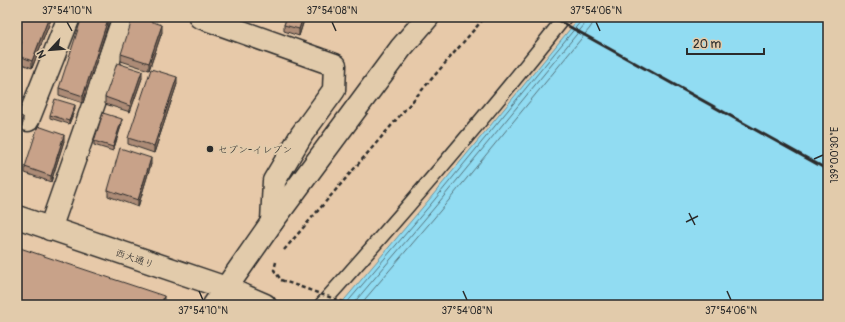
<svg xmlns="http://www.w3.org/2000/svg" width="845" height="322" viewBox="0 0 845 322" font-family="Pangolin,'Klee One',sans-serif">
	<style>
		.water { fill: #91dcf2; stroke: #6895a2 }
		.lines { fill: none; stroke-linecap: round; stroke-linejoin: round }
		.shore { stroke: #54727b; stroke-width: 1 }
		.service-casing { stroke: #2b2b2b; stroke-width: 16 }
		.minor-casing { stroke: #2b2b2b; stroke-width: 25 }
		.tertiary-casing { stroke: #2b2b2b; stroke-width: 25 }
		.path { stroke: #2b2b2b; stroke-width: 2.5; stroke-dasharray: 4 3; stroke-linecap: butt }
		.service { stroke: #e2cbab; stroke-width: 13 }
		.minor { stroke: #e2cbab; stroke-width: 22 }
		.tertiary { stroke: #e2cbab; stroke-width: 22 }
		.rail { stroke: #2b2b2b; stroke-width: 3 }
		.path-bridge { stroke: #2b2b2b; stroke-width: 2.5; stroke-dasharray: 4 3; stroke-linecap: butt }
		.wall { fill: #ac8b76; stroke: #2b2b2b }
		.shaded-wall { fill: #8c7160; stroke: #2b2b2b }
		.building { fill: #c8a289; stroke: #2b2b2b }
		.ticks { fill: none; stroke: #2b2b2b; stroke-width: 1.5 }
		.poi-dot { fill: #2b2b2b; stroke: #e2cbab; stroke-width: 1.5 }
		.labels { text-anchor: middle; stroke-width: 3.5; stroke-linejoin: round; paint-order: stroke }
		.poi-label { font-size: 10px; fill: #2b2b2b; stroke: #e2cbab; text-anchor: start }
		.street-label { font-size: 10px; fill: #2b2b2b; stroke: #e2cbab }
		.neatline { fill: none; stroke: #2b2b2b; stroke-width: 1.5 }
		.ticks-label { font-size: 10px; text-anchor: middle; fill: #2b2b2b }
	</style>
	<rect width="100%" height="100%" fill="#e7c9a9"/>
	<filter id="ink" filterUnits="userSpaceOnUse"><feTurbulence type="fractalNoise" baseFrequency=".025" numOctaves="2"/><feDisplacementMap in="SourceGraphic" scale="8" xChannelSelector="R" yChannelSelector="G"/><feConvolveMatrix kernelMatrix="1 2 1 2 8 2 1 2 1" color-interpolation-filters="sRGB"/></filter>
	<g filter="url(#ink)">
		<!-- water -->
		<path class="water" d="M580,17H828V305H340L428,201Z"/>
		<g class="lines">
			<!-- shore -->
			<path class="shore" d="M345,305L431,204L581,21L582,17
				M352,305L435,207L585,24L587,17
				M360,305L440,211L590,28L593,23V17"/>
			<defs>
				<path id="service" d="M321,305C405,211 487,115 565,17"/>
				<path id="minor" d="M200,17L335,65L334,90L302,134L274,181L272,222
					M28,120L69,17
					M50,229L124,17
					M214,305L226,288"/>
				<path id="tertiary" d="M17,217L226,288L265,305
					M226,288L272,222L401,48L428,17"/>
			</defs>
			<!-- service casing -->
			<use href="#service" class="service-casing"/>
			<!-- minor casing -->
			<use href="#minor" class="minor-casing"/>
			<!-- tertiary casing -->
			<use href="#tertiary" class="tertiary-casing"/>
			<!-- path -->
			<path class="path" d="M284,250L485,17
				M276,262L274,270L281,280"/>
			<!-- service -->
			<use href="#service" class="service"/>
			<!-- minor -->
			<use href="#minor" class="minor"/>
			<!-- tertiary -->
			<use href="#tertiary" class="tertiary"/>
			<!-- rail -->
			<path class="rail" d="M552,17L828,170"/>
			<!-- path-bridge -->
			<path class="path-bridge" d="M281,280L352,305"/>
		</g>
		<!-- wall -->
		<path class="wall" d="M17,17H52L32,68L17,62V53L19,47L17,46Z
			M280,17H305L299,36L284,31V25L286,19Z
			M108,25L83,103L59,95V88Z
			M162,32L149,70L121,61V54Z
			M142,78L130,112L105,104V97Z
			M177,84L154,153L128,144V138Z
			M75,109L69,124L50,118V115Z
			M122,123L113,151L94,145V141Z
			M64,141L51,182L25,173V167Z
			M151,164L138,207L108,196V190Z"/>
		<!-- shaded-wall -->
		<path class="shaded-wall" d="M49,17H52L32,68V61Z
			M303,17H305L299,36V29Z
			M108,19V25L83,103V96Z
			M162,25V32L149,70V63Z
			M19,70V77L17,81V75Z
			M142,71V78L130,112V106Z
			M177,77V84L154,153V146Z
			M75,105V109L69,124V121Z
			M23,117V123L17,140V133Z
			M122,119V123L113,151V147Z
			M64,135V141L51,182V176Z
			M151,158V164L138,207V200Z
			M164,296V305H161Z"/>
		<!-- building -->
		<path class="building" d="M17,17H49L32,61L17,55V53L22,42L17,40Z
			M82,17H103L108,19L83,96L59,88Z
			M133,17H139L162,25L149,63L121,54Z
			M287,17H303L299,29L284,25Z
			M117,63L142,71L130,106L105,97Z
			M151,69L177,77L154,146L128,138Z
			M55,99L75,105L69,121L50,115Z
			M103,113L122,119L113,147L94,141Z
			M17,115L23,117L17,133Z
			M38,126L64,135L51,176L25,167Z
			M120,148L151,158L138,200L108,190Z
			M17,247L164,296L161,305H23L17,303Z"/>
	</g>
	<!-- ticks -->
	<path class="ticks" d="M67,22L72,31M332,22L336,31M596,22L600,31M814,159L823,155M689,213L695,225M686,222L698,216M199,291L203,300M463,291L467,300M727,291L731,300"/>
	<!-- markers -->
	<circle class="poi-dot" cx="210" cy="149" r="4"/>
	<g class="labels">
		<!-- poi labels -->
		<g class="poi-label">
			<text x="218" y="153">セブン-イレブン</text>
		</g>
		<!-- street labels -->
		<g class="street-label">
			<text transform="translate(135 258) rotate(19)" y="4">西大通り</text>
		</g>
	</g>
	<!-- margin -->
	<rect width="845" height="322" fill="none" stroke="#e2cbab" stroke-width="44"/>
	<!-- north arrow -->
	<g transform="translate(50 50) rotate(244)" stroke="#e2cbab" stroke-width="3" paint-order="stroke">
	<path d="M0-3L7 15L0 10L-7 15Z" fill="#2b2b2b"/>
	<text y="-6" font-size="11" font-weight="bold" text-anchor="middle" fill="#2b2b2b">N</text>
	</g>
	<!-- scale -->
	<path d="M687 48v6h77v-6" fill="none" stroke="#2b2b2b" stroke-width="2"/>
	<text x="693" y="48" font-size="12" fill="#2b2b2b" stroke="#e2cbab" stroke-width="3" paint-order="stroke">20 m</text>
	<rect x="22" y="22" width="801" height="278" class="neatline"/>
	<g class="ticks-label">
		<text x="67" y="14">37°54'10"N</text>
		<text x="332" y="14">37°54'08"N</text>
		<text x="596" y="14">37°54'06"N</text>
		<text transform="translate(834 155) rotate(-90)" y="4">139°00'30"E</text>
		<text x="203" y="314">37°54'10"N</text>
		<text x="467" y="314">37°54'08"N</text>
		<text x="731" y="314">37°54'06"N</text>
	</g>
</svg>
